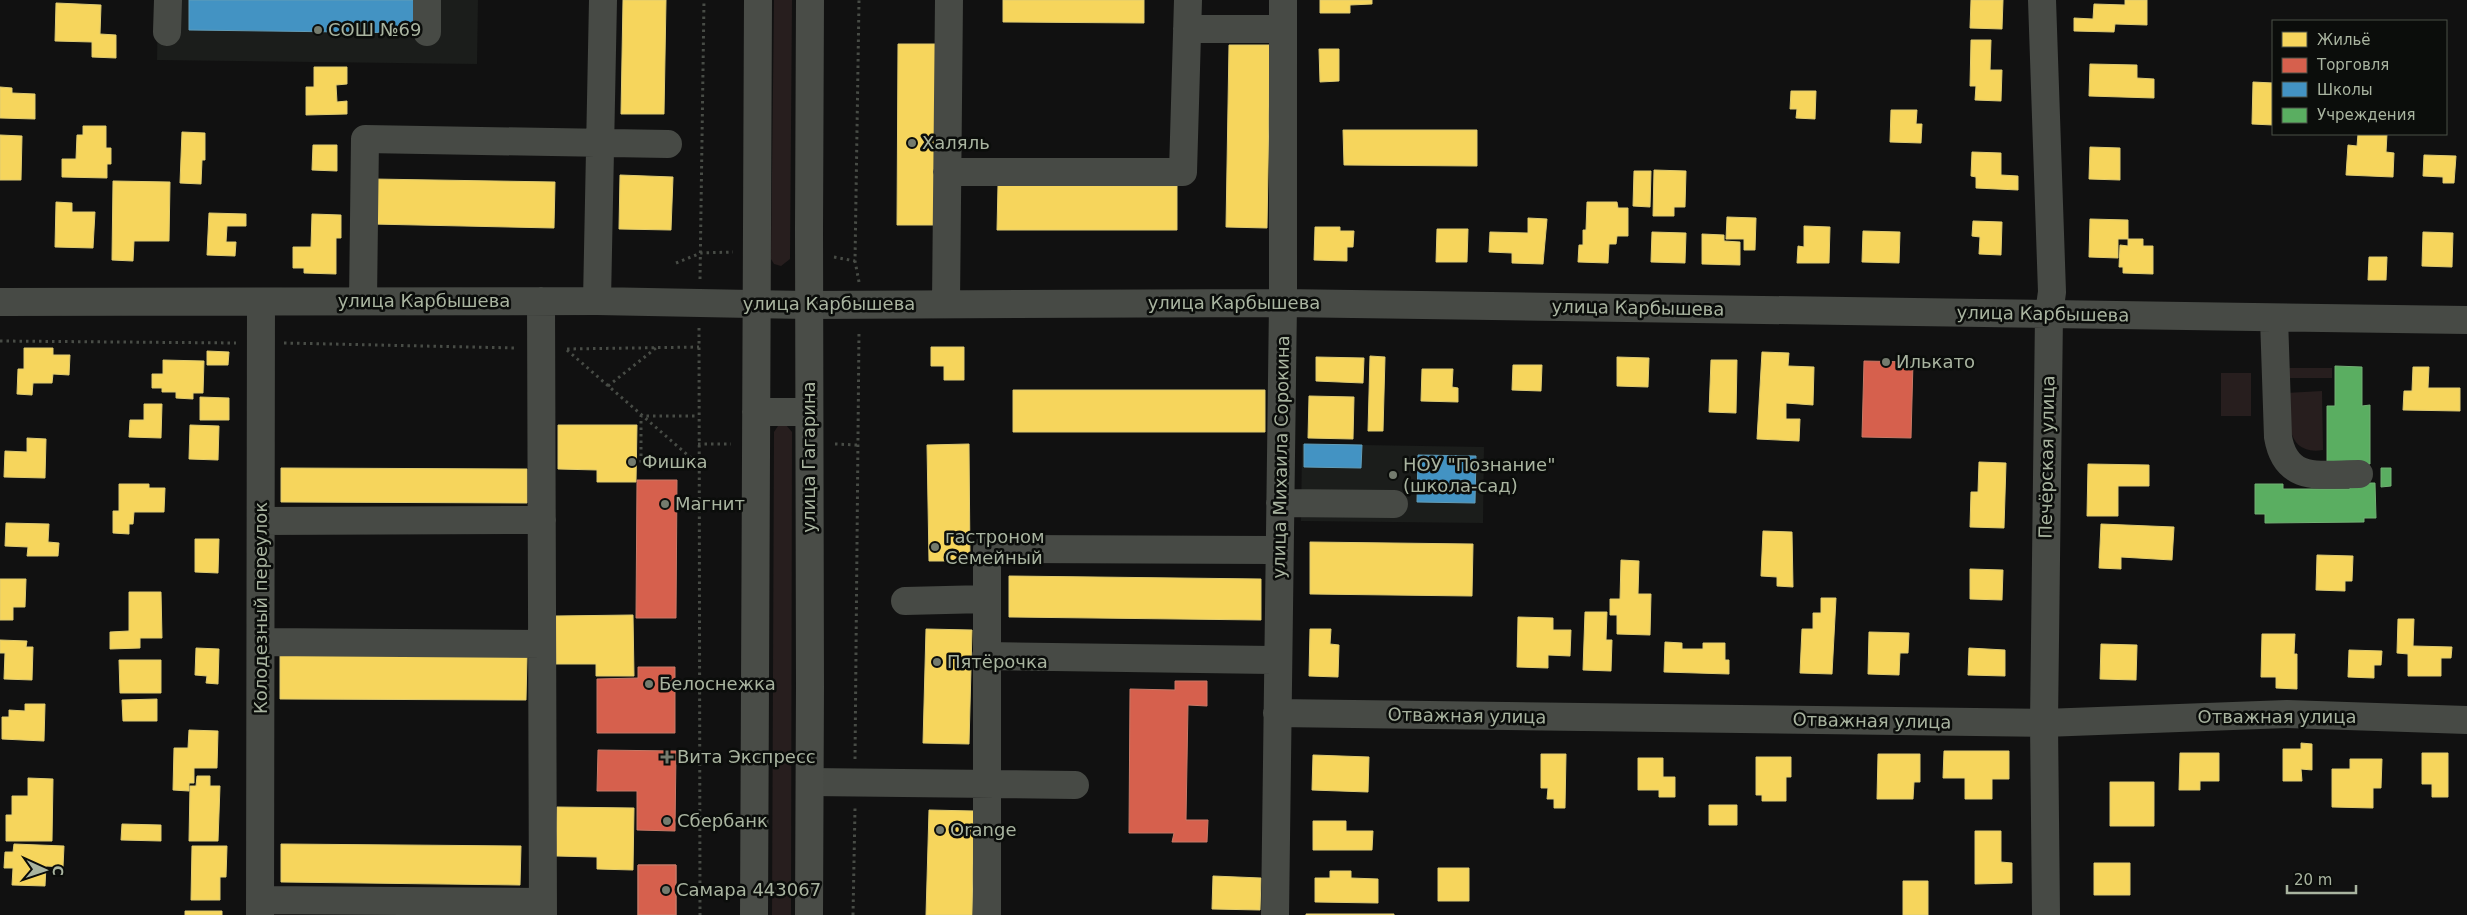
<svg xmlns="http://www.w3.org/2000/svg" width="2467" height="915" viewBox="0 0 2467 915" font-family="'DejaVu Sans',sans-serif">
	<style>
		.built { fill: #1b1d1b }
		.green { fill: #271e1e }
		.homes { fill: #f6d55c; stroke: #dfcb70 }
		.shops { fill: #d6604d; stroke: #c87966 }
		.schools { fill: #4393c3; stroke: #629db8 }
		.public { fill: #5aae61; stroke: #72b074 }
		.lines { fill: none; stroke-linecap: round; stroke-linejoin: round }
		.path { stroke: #484c46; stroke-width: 3; stroke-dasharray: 2.5 4; stroke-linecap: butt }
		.minor { stroke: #474a45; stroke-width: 28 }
		.major { stroke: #494c47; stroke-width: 28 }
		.poi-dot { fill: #747b6e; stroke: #0b0d0b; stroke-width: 2 }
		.labels { text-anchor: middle; stroke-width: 5; stroke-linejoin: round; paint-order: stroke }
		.poi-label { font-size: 18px; fill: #a9b4a0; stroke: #0b0d0b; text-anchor: start }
		.street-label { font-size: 18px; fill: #a9b4a0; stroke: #0b0d0b }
	</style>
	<rect width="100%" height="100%" fill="#111"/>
	<!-- built -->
	<path class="built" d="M158,0H478L477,64L157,60Z
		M1302,444L1484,447L1483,523L1301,521Z"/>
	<!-- green -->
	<path class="green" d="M774,0H792L790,259L781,266L774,264L771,259Z
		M2284,368H2332V378H2284Z
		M2221,373H2251V416H2221Z
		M2322,391L2323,450C2285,456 2289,418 2286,393Z
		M786,425L792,432L791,915H772L774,432L778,426Z"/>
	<!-- homes -->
	<path class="homes" d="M623,0H666L664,114H621Z
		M1003,0H1144V23L1003,22Z
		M1320,0H1372V4L1350,5V13H1320Z
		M1971,0H2003L2002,29L1970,28Z
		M2125,0H2147V25L2115,24L2114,32L2074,31V18L2093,19L2094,4L2125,5Z
		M56,3L101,5L100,34L116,35V58L92,57V42L55,41Z
		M1971,40H1991L1990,70H2002L2001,101L1975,100L1976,86H1970Z
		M898,44H940L939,225H897Z
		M1229,45H1270L1267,228L1226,227Z
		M1319,49H1339V81L1320,82Z
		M2090,64L2137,65V78L2154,79V98L2089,96Z
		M314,67H347V84L336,85L337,102L347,101V114L306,115V87H314Z
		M2253,82L2273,83V125L2252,124Z
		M0,87L12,88V93L35,94V119L0,118Z
		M1791,91H1816L1815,119L1796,118L1797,109H1790Z
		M1891,110H1917L1916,124H1922L1921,143L1890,142Z
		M83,126H106V148H111V164H107V178L62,177V159H76L77,135H83Z
		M1343,130H1477V166L1344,165Z
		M182,132L205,133V160H202L201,184L180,183Z
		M2358,134H2387L2386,152L2394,153L2393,177L2346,175L2348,145L2357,146Z
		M0,135L22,136L21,180H0Z
		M313,145H337V171L312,170Z
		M2090,147L2120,148V180L2089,179Z
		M1972,152L2001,153V175L2018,176V190L1976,188V177L1971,176Z
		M2424,155L2456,156L2454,183H2443V177L2423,176Z
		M1654,170L1686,171L1685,207H1674V216H1653Z
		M1634,171H1651L1650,207L1633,206Z
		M620,175L673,177L671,230L619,229Z
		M373,179L555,182L554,228L372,224Z
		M113,181L170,182L169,241H134L133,261L112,260Z
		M998,185L1177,186V230H997Z
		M56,202L72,203V212H95L93,248L55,247Z
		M1587,202H1617L1618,208H1628V236H1617L1616,244H1609L1608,263L1578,262L1579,245H1583V230H1586Z
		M209,213L246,214V226H227L226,242H236L235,256L207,255Z
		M312,214L341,215V238H336V274L304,273V268H293V247H311Z
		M1727,217L1756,218L1755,250H1744V239H1726Z
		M1528,218L1547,219L1543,264L1512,263V253L1489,252L1490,232L1528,233Z
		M2090,219L2128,220V239H2118V258L2089,257Z
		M1973,221L2002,222L2001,255L1979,254L1980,237L1972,236Z
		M1804,226L1830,227L1829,263H1797L1798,246L1804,247Z
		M1315,227H1340V231H1354L1353,247H1347V261L1314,260Z
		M1437,229H1468L1467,262H1436Z
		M1863,231L1900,232L1899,263L1862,262Z
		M1652,232L1686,233L1685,263L1651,262Z
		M2423,232L2453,233L2452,267L2422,266Z
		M1702,234L1724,235V241L1740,242V265L1702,264Z
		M2128,239H2143V246H2153V274L2123,273V267H2119L2120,245L2128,246Z
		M2369,257H2387L2386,280H2368Z
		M931,347H964V380H944V366H931Z
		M24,348H53V355H70L69,375L53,374L52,383H33L32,395L17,394L18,369H24Z
		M207,351L229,352L228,365H207Z
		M1762,352L1789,353L1788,366L1814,367L1813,405L1786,403V419H1800L1799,441L1757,439Z
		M1370,356L1385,357L1383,431H1368Z
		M1316,357L1364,358L1363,383L1316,381Z
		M1617,357L1649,358L1648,387L1617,386Z
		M163,360L204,361L203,393H193V399L176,398V392H162V388H152V374H163Z
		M1711,360H1737L1736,413L1709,412Z
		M1513,365H1542L1541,391L1512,390Z
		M2413,367H2429L2428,388H2460V411L2403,410L2404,391H2412Z
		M1422,369H1453L1452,387L1458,388V402L1421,401Z
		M1013,390H1265V432H1013Z
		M1309,396L1354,397L1353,439L1308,438Z
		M200,397L229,398V420H200Z
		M144,404H162L161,438L129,437L130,420H144Z
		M190,425L219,426L218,460L189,459Z
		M558,425H637L636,482H597V470L558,469Z
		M27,438L46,439L45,478L4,477L5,451L27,452Z
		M969,444L970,561H929L927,445Z
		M1979,462L2006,463L2004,528L1970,527L1971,492H1978Z
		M2088,464L2149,465V486H2118V516H2087Z
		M281,468L527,469V503L281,502Z
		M119,484H149V488H165L164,512H134L133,524H129V534L113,533V511H119Z
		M6,523L49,524L48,542L59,543L58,556H27L28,547L5,546Z
		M2101,524L2174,527L2172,560L2121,557V569L2099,568Z
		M1763,531L1792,532L1793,587L1777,586V577L1761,576Z
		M195,539H219L218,573L195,572Z
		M1310,542L1473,544L1472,596L1310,594Z
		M2317,555L2353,556L2352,581H2345V591L2316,590Z
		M1621,560L1639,561L1638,594H1651L1650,635L1617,634V615H1610V599H1620Z
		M1970,569L2003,570L2002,600L1970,599Z
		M1009,576L1261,579V620L1009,617Z
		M0,579H26L25,607H13V620H0Z
		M129,592H161L162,638H140V648L110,649V632L129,631Z
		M1821,598H1836L1832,674L1800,673L1802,629H1813V613H1821Z
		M1585,612H1607L1606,640H1612L1611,671L1583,670Z
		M633,615L634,676H596V664H556L555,616Z
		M1518,617L1553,618V630H1571L1570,656L1548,655V668L1517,667Z
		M2398,619H2414L2413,646L2452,647L2451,658H2441V676H2408V654L2397,653Z
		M926,629L972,630L969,744L923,743Z
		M1310,629H1331L1330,644L1339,645L1338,677L1309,676Z
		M1869,632L1909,633L1908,653H1900L1899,675L1868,674Z
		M2262,634H2295L2294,654H2297V689L2276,688V677H2261Z
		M0,640L27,641L26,647H33L32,680L4,679L5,653H0Z
		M1665,642L1682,643V649H1703V643H1725V660H1729V674L1664,672Z
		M2101,644L2137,645L2136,680L2100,679Z
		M196,648L219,649L218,684L206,683L207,676L195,675Z
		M1969,648L2005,650V676L1968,675Z
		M2349,650L2382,651L2381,665H2374V678L2348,677Z
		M280,655L527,656L526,700L280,699Z
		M119,660H161V693H120Z
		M157,699V721H123L122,700Z
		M25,704H45L44,741L2,739V717H9V710L25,711Z
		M189,730L218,731L217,768H194V783H189V791L173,790L174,748H188Z
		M2301,743L2312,744V770L2301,769L2302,781H2283V749H2301Z
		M1944,751H2009V779H1992V799H1965V778H1943Z
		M2180,753H2219V781H2200V790H2179Z
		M2422,753H2448V797H2432V784H2422Z
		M1541,754H1566L1565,808H1554V799H1547L1548,788H1541Z
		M1878,754H1920V782H1914L1913,799H1877Z
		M1313,755L1369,757L1368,792L1312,790Z
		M1756,757H1791V777H1786V801H1762V795H1756Z
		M1638,758H1663V777H1675V797H1659V790H1638Z
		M2350,759H2382L2381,788H2373V808L2332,807V769H2350Z
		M197,776H210V786H220L218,841H189L190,786H196Z
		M28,778L53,779L52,841H6V815H12V796H28Z
		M2110,782H2154V826H2110Z
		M1709,805H1737V825H1709Z
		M557,807L634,808L633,870L597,869V857L556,856Z
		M929,810L974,811L972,915H926Z
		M1313,821H1346V831H1373L1372,850H1313Z
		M122,824L161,825V841L121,840Z
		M1975,831H2001V862L2012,863V883L1975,884Z
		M14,844L64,846L63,867L46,866L45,886L12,885L13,868H4L5,852H13Z
		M281,844L521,846L520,885L281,882Z
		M192,846H227L226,877H220V900H191Z
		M2094,863H2130V895H2094Z
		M1438,868H1469V901H1438Z
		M1330,871H1351V878L1378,879V903L1315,902V878H1330Z
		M1213,876L1261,878L1260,910L1212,909Z
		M1903,881H1928V915H1903Z
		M185,911H222V915H185Z
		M1306,914H1394V915H1306Z"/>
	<!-- shops -->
	<path class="shops" d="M1864,361L1913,362L1911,438L1862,437Z
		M637,480H677L676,618H636Z
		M638,667H675V733H597V679L638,678Z
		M1175,681H1207V706L1188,705L1186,820H1208L1207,842H1172L1174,833H1129L1130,689L1175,690Z
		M598,750L676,751L675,831L637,830V791H597Z
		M638,865H676V915H638Z
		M638,865H676V915H638Z"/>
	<!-- schools -->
	<path class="schools" d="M189,0H420L419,33L189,30Z
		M1304,444L1362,445L1361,468L1304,467Z
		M1418,455L1476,456L1475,503L1417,502Z"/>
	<!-- public -->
	<path class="public" d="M2335,366L2362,367V406L2370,405V464H2327V406H2335Z
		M2381,468H2391V486L2381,487Z
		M2350,483H2375L2376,518H2364V522L2265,523V514H2255V484H2283V489H2350Z"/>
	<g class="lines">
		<!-- path -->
		<path class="path" d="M834,257L855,261
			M676,263L701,253L733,252
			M700,279L704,0
			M859,282L855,261L859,0
			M699,328L700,915
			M0,341L236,343
			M284,343L516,348
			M567,349L699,347
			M567,350L698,464
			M608,386L656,348
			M698,444H731
			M835,444L857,445
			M698,464H641V416H698
			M855,759L859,330
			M853,915L855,808"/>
		<!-- minor -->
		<path class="minor" d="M2042,0L2052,292L2049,314L2044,723L2046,915
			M1187,29H1283
			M167,32L168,0
			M427,32V0
			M947,172H1183L1188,0
			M363,301L365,139L668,144
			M541,301L543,915
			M597,301L603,0
			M0,302L597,301L808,305L1283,303L2467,320
			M946,303L949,0
			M2274,318L2278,437C2286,484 2322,474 2359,474
			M1280,503L1394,504
			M261,521L542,520
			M905,601L986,599
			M261,642L542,644
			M986,656L1277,660
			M1277,713L2044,723L2287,714L2467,720
			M810,782L1075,785
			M260,900L543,902
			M260,915L261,302
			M987,915V549L1279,550
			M1275,915L1283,303V0"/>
		<!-- major -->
		<path class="major" d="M756,412H809
			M754,915L758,0
			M809,915C812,610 807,305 810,0"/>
	</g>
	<!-- markers -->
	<g class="poi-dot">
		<circle cx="318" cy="30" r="5"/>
		<circle cx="912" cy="143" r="5"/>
		<circle cx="1886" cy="362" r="5"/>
		<circle cx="632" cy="462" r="5"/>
		<circle cx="1393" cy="475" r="5"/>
		<circle cx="665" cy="504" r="5"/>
		<circle cx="935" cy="547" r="5"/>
		<circle cx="937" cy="662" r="5"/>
		<circle cx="649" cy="684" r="5"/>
		<path d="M664.5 749.5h5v5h5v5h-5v5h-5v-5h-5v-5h5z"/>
		<circle cx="667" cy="821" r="5"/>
		<circle cx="940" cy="830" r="5"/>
		<circle cx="666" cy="890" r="5"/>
	</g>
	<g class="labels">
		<!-- poi labels -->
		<g class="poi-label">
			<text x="328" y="36">СОШ №69</text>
			<text x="922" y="149">Халяль</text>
			<text x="1896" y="368">Илькато</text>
			<text x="642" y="468">Фишка</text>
			<text x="1403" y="471">НОУ "Познание"<tspan x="1403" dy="21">(школа-сад)</tspan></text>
			<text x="675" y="510">Магнит</text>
			<text x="945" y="543">гастроном<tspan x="945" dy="21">Семейный</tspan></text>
			<text x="947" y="668">Пятёрочка</text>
			<text x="659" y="690">Белоснежка</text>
			<text x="677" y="763">Вита Экспресс</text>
			<text x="677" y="827">Сбербанк</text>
			<text x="950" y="836">Orange</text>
			<text x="676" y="896">Самара 443067</text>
		</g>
		<!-- street labels -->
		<g class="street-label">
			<text x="424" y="307">улица Карбышева</text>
			<text x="1234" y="309">улица Карбышева</text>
			<text x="829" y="310">улица Карбышева</text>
			<text transform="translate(1638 308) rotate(1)" y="6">улица Карбышева</text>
			<text transform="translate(2043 314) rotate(1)" y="6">улица Карбышева</text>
			<text transform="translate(809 457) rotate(-90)" y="6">улица Гагарина</text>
			<text transform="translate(1281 457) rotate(-89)" y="6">улица Михаила Сорокина</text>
			<text transform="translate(2047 457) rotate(-89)" y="6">Печёрская улица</text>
			<text transform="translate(261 608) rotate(-90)" y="6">Колодезный переулок</text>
			<text transform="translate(1467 716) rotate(1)" y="6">Отважная улица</text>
			<text x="2277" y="723">Отважная улица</text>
			<text transform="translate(1872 721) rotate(1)" y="6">Отважная улица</text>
		</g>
	</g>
	<!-- legend -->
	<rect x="2272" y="20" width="175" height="115" fill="#0b0d0b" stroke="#4a5047"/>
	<rect x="2282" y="32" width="25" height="15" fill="#f6d55c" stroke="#4a5047"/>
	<text x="2317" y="45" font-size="15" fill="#a9b4a0">Жильё</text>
	<rect x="2282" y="58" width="25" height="15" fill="#d6604d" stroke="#4a5047"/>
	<text x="2317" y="70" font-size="15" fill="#a9b4a0">Торговля</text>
	<rect x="2282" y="82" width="25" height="15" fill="#4393c3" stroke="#4a5047"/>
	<text x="2317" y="95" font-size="15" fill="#a9b4a0">Школы</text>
	<rect x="2282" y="108" width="25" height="15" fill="#5aae61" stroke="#4a5047"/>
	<text x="2317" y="120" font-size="15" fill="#a9b4a0">Учреждения</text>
	<!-- north arrow -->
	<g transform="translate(45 870) rotate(93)" stroke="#0b0d0b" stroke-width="4" paint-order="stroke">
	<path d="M0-4L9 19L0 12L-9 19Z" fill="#a9b4a0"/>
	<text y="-8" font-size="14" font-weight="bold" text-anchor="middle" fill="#a9b4a0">С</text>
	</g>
	<!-- scale -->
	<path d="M2287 885v8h69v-8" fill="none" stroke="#a9b4a0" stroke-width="2.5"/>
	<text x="2294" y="885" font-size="15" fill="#a9b4a0" stroke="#0b0d0b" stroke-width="4" paint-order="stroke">20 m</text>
</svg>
